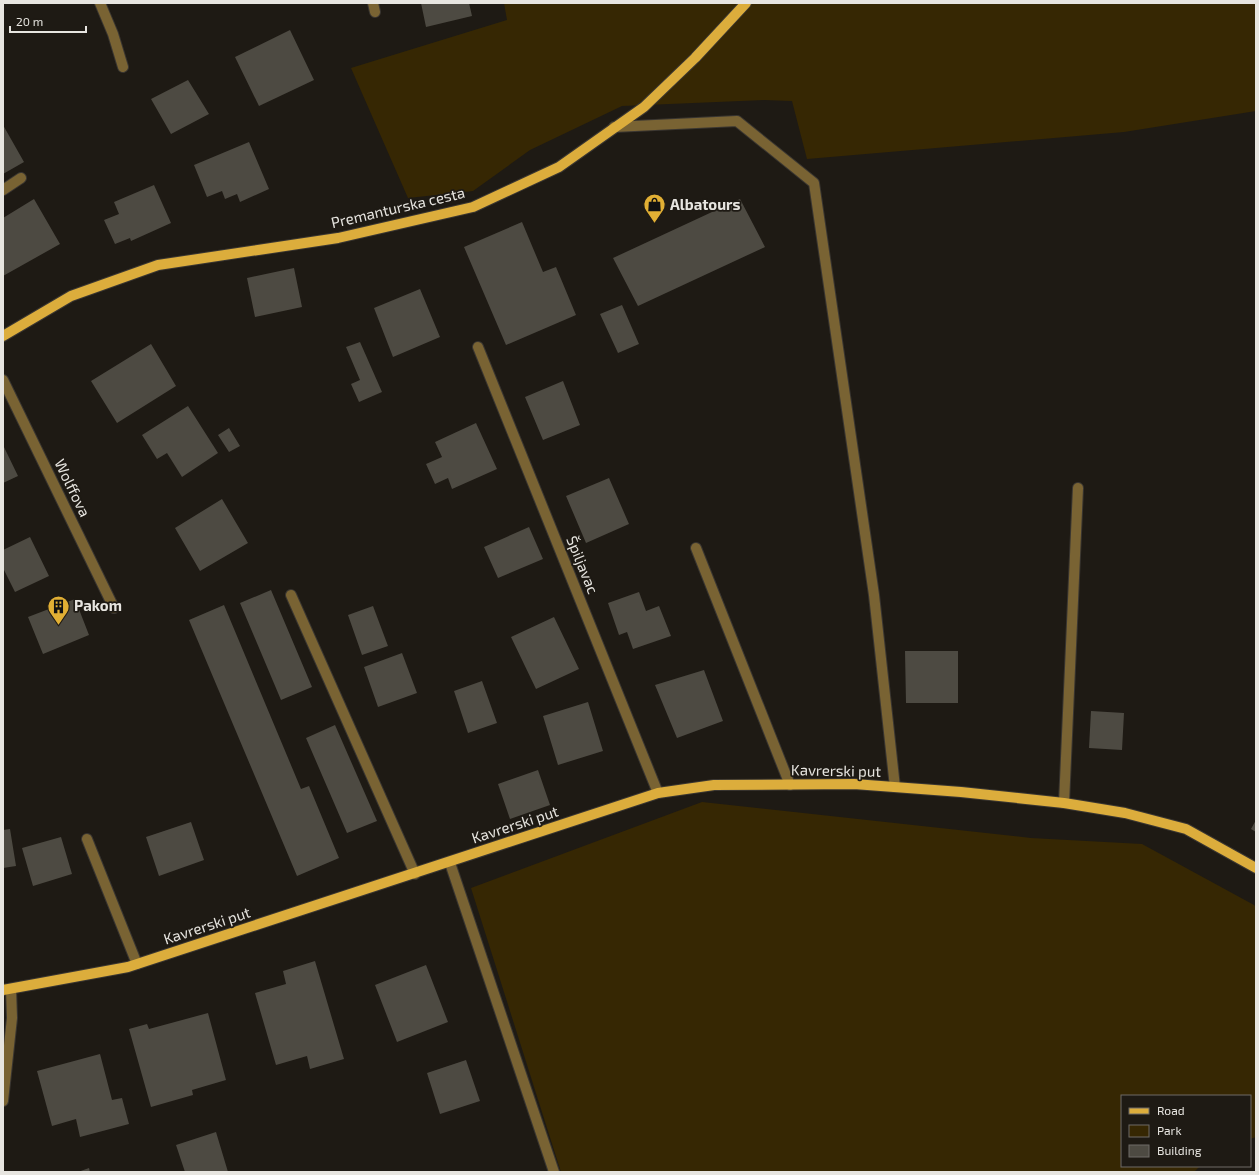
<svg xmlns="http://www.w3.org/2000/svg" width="1259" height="1175" viewBox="0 0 1259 1175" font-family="'Exo 2',sans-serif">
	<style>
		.green { fill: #362703 }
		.building { fill: #4d4a42 }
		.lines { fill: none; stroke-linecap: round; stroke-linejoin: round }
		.minor-casing { stroke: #3a3631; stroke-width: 12 }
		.major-casing { stroke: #3a3631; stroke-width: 12 }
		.minor { stroke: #796333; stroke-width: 10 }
		.major { stroke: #dcad3c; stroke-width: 10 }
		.labels { text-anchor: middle; stroke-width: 3.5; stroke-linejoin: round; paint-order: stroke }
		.poi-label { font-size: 15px; font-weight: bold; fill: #e7e5e0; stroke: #1e1a14; text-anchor: start }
		.street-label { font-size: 15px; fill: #e7e5e0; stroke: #1e1a14 }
	</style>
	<rect width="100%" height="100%" fill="#1e1a14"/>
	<!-- green -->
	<path class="green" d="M504,3H1256V111L1124,132L807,159L792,101L764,100L622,106L530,150L473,191L408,198L351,68L507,20Z
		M702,802L1031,838L1142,844L1254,905L1256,907V1137L1250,1139V1096H1122V1166H1200L1194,1172H561L471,888Z"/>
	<!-- building -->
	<path class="building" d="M421,3H469L472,16L426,27Z
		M290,30L314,80L259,106L235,57Z
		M188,80L209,114L171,134L151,99Z
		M3,125L24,162L3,174Z
		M249,142L269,189L240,202L237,194L225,199L222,191L207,197L194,165Z
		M154,185L171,223L131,241L130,238L115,244L104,220L119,214L114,202Z
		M34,199L60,244L3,276V218Z
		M740,199L765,247L638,306L613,258Z
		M522,222L543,272L556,267L576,315L506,345L464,247Z
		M294,268L302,307L255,317L247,278Z
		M420,289L440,337L393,357L374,308Z
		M622,305L639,344L618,353L600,314Z
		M360,342L382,392L359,402L351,384L360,380L346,347Z
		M151,344L176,386L117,423L91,381Z
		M563,381L580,425L543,440L525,397Z
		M188,406L218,453L182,477L167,453L157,459L142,435Z
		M476,423L497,469L452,489L448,478L435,484L426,464L442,457L435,442Z
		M229,428L240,446L229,452L218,435Z
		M3,445L18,476L3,483Z
		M609,478L629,524L586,543L566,496Z
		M222,499L248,543L200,571L175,528Z
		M529,527L543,559L498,578L484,547Z
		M30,537L49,576L15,592L3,568V550Z
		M271,590L312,687L281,700L240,603Z
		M639,592L646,611L659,606L671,636L633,649L627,632L619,635L608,603Z
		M75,599L89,635L43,654L28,617Z
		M224,605L301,789L309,786L339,858L297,876L189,620Z
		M373,606L388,646L362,655L348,615Z
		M554,617L579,669L536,689L511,637Z
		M905,651H958V703H906Z
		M402,653L417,693L378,707L364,667Z
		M704,670L723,721L677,738L655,685Z
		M482,681L497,723L468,733L454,691Z
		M588,702L603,751L558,765L543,716Z
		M1091,711L1124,713L1122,750L1089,748Z
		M335,725L377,821L347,833L306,738Z
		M538,770L550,805L510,819L498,784Z
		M1256,820V832L1251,829Z
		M191,822L204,860L159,876L146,837Z
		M10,829L16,866L3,868V830Z
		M61,837L72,874L33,886L22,848Z
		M315,961L344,1059L310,1069L307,1056L276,1065L255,993L286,984L283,971Z
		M426,965L448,1022L397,1042L375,985Z
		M208,1013L226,1080L192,1090L193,1095L151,1107L129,1029L147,1024L149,1029Z
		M100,1054L112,1100L122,1098L129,1124L80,1137L76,1119L52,1126L37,1071Z
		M466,1060L480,1101L440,1114L427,1073Z
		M216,1132L228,1172H185L176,1145Z
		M89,1168L90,1172H78Z"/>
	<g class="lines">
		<defs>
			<path id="minor" d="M100,3L113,34L123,67
				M373,3L375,12
				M614,127L737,121L814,183L874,595L895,787
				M3,190L21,178
				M478,347L658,793
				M3,380L114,608
				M696,548L790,785
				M291,595L415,874
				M1064,803L1078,488
				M87,839L137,964
				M450,863L554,1172
				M3,1101L12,1018L11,989"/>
			<path id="major" d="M3,336L71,296L158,265L338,238L473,207L559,167L644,107L695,58L746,3
				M3,990L128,967L658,793L714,785L854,784L961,792L1064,803L1125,813L1186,829L1256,868"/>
		</defs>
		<!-- minor casing -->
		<use href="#minor" class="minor-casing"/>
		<!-- major casing -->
		<use href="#major" class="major-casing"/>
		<!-- minor -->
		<use href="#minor" class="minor"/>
		<!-- major -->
		<use href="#major" class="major"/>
	</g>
	<!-- icons -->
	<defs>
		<symbol id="shop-pin" viewBox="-11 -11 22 30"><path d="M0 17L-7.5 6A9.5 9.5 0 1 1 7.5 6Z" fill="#e1af34" stroke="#1e1a14"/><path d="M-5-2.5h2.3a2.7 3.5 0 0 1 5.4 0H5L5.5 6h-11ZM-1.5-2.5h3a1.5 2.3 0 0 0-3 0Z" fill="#111"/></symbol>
		<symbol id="building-pin" viewBox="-11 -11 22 30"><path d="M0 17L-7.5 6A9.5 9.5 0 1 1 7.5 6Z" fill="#e1af34" stroke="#1e1a14"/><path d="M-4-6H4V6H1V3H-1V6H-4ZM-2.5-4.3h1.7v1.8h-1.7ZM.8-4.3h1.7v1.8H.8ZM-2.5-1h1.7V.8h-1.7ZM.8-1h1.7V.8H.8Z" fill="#111"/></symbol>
	</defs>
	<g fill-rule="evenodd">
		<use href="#shop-pin" x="642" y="192" width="25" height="34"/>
		<use href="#building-pin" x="46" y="594" width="25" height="34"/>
	</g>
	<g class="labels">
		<!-- poi labels -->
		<g class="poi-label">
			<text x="670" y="210">Albatours</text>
			<text x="74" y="611">Pakom</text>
		</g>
		<!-- street labels -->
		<g class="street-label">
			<text transform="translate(398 208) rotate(-13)" y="5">Premanturska cesta</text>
			<text transform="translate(72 488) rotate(64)" y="5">Wolffova</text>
			<text transform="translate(582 565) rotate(68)" y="5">Špiljavac</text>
			<text transform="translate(836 771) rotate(1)" y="5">Kavrerski put</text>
			<text transform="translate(515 825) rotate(-18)" y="5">Kavrerski put</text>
			<text transform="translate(207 926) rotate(-18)" y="5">Kavrerski put</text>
		</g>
	</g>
	<!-- border -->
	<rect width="1259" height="1175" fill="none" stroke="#e7e5e0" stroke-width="8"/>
	<!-- legend -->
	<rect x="1121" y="1095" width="130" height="72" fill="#1e1a14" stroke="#6e6b66"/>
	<rect x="1129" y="1108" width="20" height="6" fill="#dcad3c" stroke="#6e6b66"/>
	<text x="1157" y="1115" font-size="12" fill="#e7e5e0">Road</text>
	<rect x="1129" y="1125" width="20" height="12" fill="#362703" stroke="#6e6b66"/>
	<text x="1157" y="1135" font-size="12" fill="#e7e5e0">Park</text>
	<rect x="1129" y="1145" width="20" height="12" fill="#4d4a42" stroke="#6e6b66"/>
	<text x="1157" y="1155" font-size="12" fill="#e7e5e0">Building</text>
	<!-- scale -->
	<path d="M10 26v6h76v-6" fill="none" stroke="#e7e5e0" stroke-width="2"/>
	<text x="16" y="26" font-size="12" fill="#e7e5e0" stroke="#1e1a14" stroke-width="3" paint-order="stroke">20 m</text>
</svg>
